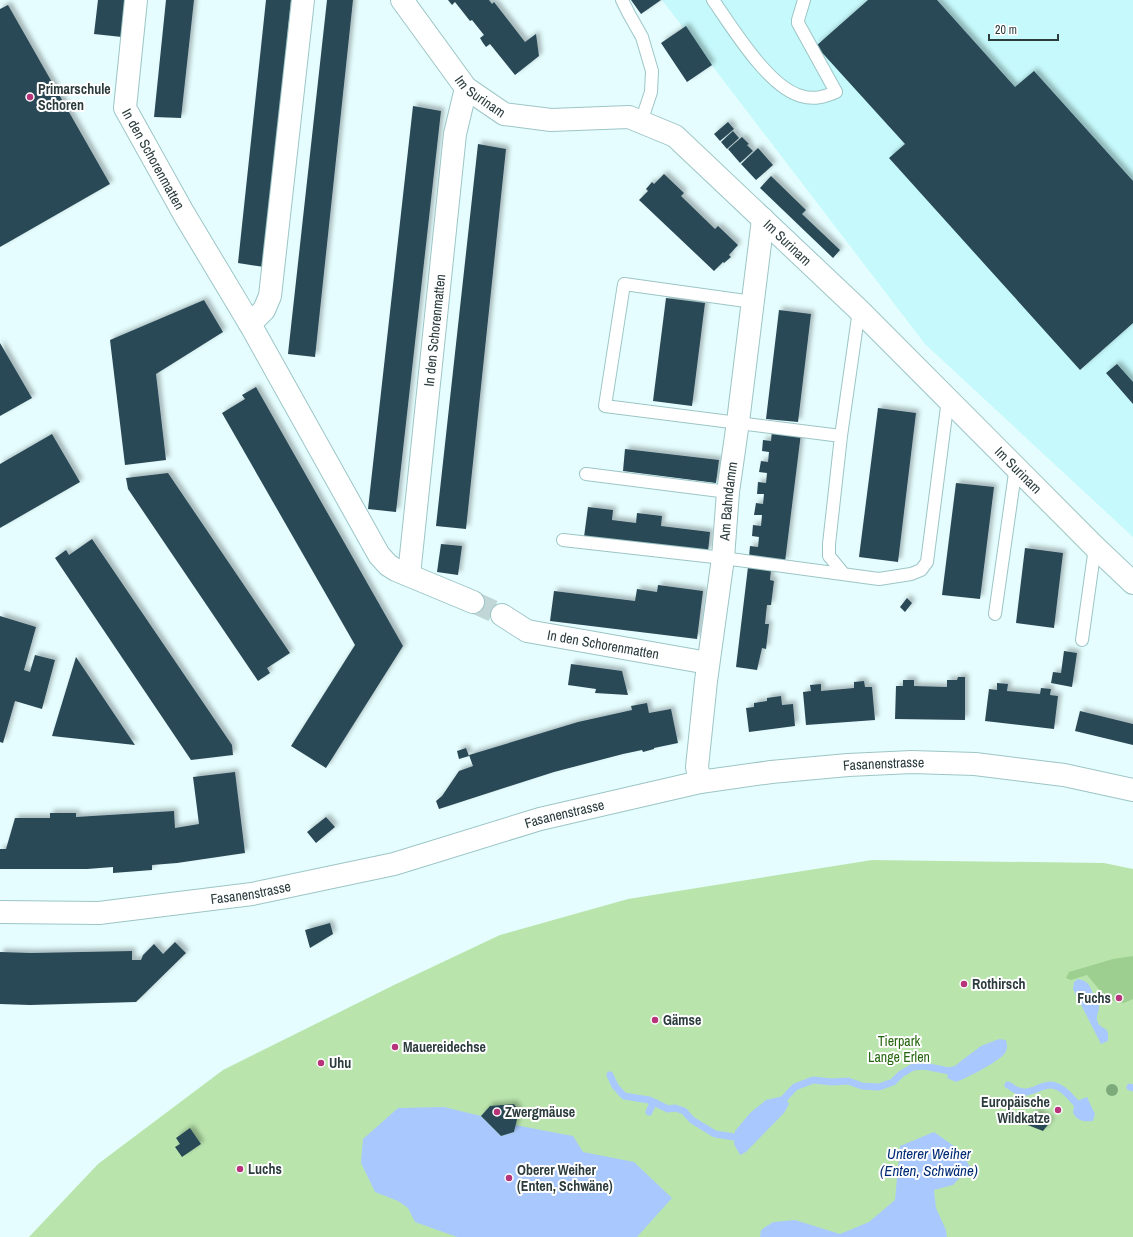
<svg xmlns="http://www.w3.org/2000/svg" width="1133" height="1237" viewBox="0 0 1133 1237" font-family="'Archivo Narrow',sans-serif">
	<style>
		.built { fill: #c5f9fb }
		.green { fill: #b9e5ad }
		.forest { fill: #9dd090 }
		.water { fill: #a9c9fe }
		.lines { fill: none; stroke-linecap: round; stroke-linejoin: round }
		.stream { stroke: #a9c9fe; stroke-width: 7 }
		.building { fill: #2b4856; filter: url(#shadow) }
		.street-tunnel { stroke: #c0d6d7; stroke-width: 22; stroke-dasharray: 22 11; stroke-linecap: butt }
		.lane-casing { stroke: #9dc5c6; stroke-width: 14 }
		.street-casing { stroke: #9dc5c6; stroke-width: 24 }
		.secondary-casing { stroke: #9dc5c6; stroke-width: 24 }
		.lane { stroke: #fff; stroke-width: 12 }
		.street { stroke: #fff; stroke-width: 22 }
		.secondary { stroke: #fff; stroke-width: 22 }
		.tree { fill: #7caa7b }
		.poi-dot { fill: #b7347b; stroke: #fff; stroke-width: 1.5 }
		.labels { text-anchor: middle; stroke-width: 4; stroke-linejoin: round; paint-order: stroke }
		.poi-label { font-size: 14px; font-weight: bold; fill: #2c3c3d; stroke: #fff; text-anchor: start }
		.street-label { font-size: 14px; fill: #2c3c3d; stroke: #fff }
		.park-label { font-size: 14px; fill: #276610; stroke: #fff }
		.water-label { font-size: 15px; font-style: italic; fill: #002c75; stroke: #fff }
	</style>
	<defs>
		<filter id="shadow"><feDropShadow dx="3.5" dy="-3.5" stdDeviation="2" flood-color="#0004"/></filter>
	</defs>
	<rect width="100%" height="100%" fill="#e5fdfe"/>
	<!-- built -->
	<path class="built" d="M662,0H1133V537L925,344Z"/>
	<!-- green -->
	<path class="green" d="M872,860L1104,863L1133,869V1237H29L98,1164L223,1070L394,985L500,935L628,899Z"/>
	<!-- forest -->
	<path class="forest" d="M1133,956V999L1124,1003L1108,1000L1087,975L1071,980L1066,978L1069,972L1113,959Z"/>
	<!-- water -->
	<path class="water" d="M1078,979C1094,982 1090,994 1099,1004C1100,1010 1096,1015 1097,1020C1100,1032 1110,1023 1108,1041L1101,1044L1073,989L1074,982Z
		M999,1039L1006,1040C1007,1045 1008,1048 1005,1053C1000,1061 967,1078 956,1082L947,1078L949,1071L961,1061L981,1046Z
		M1069,1095H1071L1077,1101L1087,1097L1095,1114L1093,1121C1083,1122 1078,1121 1073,1113L1074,1105L1069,1097Z
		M779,1097L786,1098L789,1104L784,1113L746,1152L740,1155L734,1144L735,1131L750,1113L766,1100Z
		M444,1107L481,1116L501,1136L514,1132L515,1125L573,1136L583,1152L634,1162L672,1198L637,1237H457L415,1222L408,1208L398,1201L375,1192L361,1163L363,1139L398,1108Z
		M934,1132L961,1151L970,1167L953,1185L934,1190L936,1208L946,1230L947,1237H760L761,1230L773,1222L795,1220L840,1234L869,1222L895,1200L900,1146Z"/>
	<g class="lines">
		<!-- stream -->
		<path class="stream" d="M610,1075L615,1086L624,1096L649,1100L668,1109L675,1108L684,1111L692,1120L715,1134L735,1137L744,1136
			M1008,1085C1011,1086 1013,1089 1016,1090C1039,1100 1046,1066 1075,1102
			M1130,1087L1133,1088
			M779,1104L795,1087L813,1080L832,1082L848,1081L862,1086L879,1087L893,1082L901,1074L913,1067L924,1066L949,1071L958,1069
			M649,1112L652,1105L656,1103"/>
	</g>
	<!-- building -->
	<path class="building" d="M98,0H125L122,37L94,34Z
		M166,0H194L181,118L154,117Z
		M266,0H291L264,267L238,263Z
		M327,0H353L315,357L288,354Z
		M448,0H489L492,4L494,2L525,42L536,34L539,56L515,75L490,44L486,47L483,43L480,38L484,35L472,20L470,21L455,2L452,5Z
		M631,0H661L641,14Z
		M868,0H937L1015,87L1034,71L1133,181V323L1080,370L889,158L905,144L816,46Z
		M8,5L110,184L0,247V9Z
		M686,26L712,65L687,82L661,43Z
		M413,106L441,111L396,512L368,509Z
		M728,122L734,129L720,141L714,134Z
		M733,131L739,138L727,149L721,142Z
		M742,137L749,144L747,145L753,151L740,163L728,149Z
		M478,144L506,149L466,529L436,526Z
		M758,148L773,165L756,180L741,164Z
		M664,174L684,193L681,196L715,229L718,226L738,245L729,255L731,257L724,263L723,262L714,271L639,200L648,191L646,189L652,182L654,184Z
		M771,176L806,210L802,214L840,250L833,258L760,188Z
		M666,298L705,303L692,406L653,401Z
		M204,300L223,332L156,374L166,460L125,465L110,340Z
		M779,310L811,314L798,422L766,419Z
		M0,343L32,398L0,416Z
		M1117,364L1133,382V404L1106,373Z
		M256,387L403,646L326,768L291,746L355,645L222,413L245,399L242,395Z
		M878,408L916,413L898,562L859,557Z
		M772,430L801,433L785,562L749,557L750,546L758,547L759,537L752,536L753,525L761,526L762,515H754L756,503L763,504L764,494H757L758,482L766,483L767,473L759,472L761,461L768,462L769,452L762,451L763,440L771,441Z
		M52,434L80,482L0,528V464Z
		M625,449L719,460L716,483L623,471Z
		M168,473L290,653L267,668L270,673L258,681L128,489L126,478Z
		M956,483L994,487L980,599L942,595Z
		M588,507L613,510L612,520L636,523L637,513L662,516L661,526L710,532L708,552L584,537Z
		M92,539L232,745L233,755L191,760L55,558L66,550L69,555Z
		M441,544L462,546L458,575L437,572Z
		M1025,548L1063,553L1054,628L1016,623Z
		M748,567L771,570L770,580L774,581L771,605H767L766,614L765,624H769L766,649L762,648L757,670L736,667Z
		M658,585L703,591L697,639L550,621L554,591L635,601L637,589L657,592Z
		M907,598L912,603L905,612L900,607Z
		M0,616L36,627L24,670L30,672L35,655L55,660L42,709L15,701L3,743L0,742Z
		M1064,651L1077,653L1072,687L1051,683L1053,672L1061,673Z
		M76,657L135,745L52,736Z
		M571,664L622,671L628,695L595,693L596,689L568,685Z
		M958,677H965V720L895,719L896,686H903V680H914V686L947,687V680H957Z
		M864,681L865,687H872L875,720L806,725L803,692L811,691L810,685L821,684V691L854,688V682Z
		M997,683L1008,684L1007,691L1040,694L1041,688L1051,689L1050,695L1058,696L1054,729L985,721L989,689L997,690Z
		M781,696L782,705L793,704L795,726L749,732L746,708L754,707V703L767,701V698Z
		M647,703L649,713L671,709L678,743L654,748V749L643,752L642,750L623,754L554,772L439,809L436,801L442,796L459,771L473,766L469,755L578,722L632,710L631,706Z
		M1080,711L1133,724V745L1075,731Z
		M466,748L469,756L459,759L457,751Z
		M235,772L245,853L177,863L152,865V870L113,873V867L87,869H0V849H6L15,818H50V813H76V817L174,811L175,828L199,824L193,777Z
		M326,817L335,827L316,843L307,832Z
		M330,923L333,934L310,948L305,930Z
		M175,942L186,953L136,1002L30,1005L0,1004V952L31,953L132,951V960H141L143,955L154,944L163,954Z
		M514,1104L519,1111L514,1132L501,1136L481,1116L490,1106Z
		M1036,1112L1051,1121L1043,1131L1025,1124Z
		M190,1128L201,1144L182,1157L175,1147L180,1144L176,1138Z"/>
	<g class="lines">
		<!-- street-tunnel -->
		<path class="street-tunnel" d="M473,602L502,615"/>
		<defs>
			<path id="lane" d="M622,0L629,14L642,37L652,71L651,92L641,122
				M713,0C732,27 768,87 801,96C814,100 824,97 836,92L798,23V20L804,0
				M753,302L624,284L605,406L841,436
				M586,474L728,492
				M563,540L723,558L879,579L911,574L921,570L927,562L948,399
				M843,573L829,556V544L841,436L859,310
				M995,614L1016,466
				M1082,640L1095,547"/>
			<g id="street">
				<path id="s1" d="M136,0L125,108L184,214L250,324L379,555L388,565L396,570L473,602"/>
				<path id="s2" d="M402,0L466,88L504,114L551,120L629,117L675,136L859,310L1095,547L1133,583"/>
				<path d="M250,324L264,310L270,296L303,0"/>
				<path id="s3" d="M409,575L455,134L466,88"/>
				<path id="s4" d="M502,615L527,631L708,663"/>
				<path id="s5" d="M700,782L697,767L706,681L723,558L728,492L738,422L763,219"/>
			</g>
			<g id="secondary">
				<path id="s6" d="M0,912L99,913L252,894L394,864L540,819L700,782L771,772L848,765L912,762L975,764L1064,775L1133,790"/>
			</g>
		</defs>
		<!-- lane casing -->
		<use href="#lane" class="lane-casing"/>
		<!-- street casing -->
		<use href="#street" class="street-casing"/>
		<!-- secondary casing -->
		<use href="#secondary" class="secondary-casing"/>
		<!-- lane -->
		<use href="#lane" class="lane"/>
		<!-- street -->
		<use href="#street" class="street"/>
		<!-- secondary -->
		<use href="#secondary" class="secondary"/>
	</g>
	<!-- trees -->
	<circle class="tree" cx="1112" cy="1090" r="6"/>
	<!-- markers -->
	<g class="poi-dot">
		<circle cx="30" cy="97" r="4"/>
		<circle cx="964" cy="984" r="4"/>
		<circle cx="1119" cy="998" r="4"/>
		<circle cx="655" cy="1020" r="4"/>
		<circle cx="395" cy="1047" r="4"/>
		<circle cx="321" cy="1063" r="4"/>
		<circle cx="1058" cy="1110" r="4"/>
		<circle cx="497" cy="1112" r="4"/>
		<circle cx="240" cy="1169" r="4"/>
		<circle cx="509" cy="1178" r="4"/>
	</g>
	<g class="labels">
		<!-- poi labels -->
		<g class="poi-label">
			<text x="38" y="94">Primarschule<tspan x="38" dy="16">Schoren</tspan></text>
			<text x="972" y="989">Rothirsch</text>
			<text x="1111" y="1003" text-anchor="end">Fuchs</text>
			<text x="663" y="1025">Gämse</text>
			<text x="403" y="1052">Mauereidechse</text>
			<text x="329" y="1068">Uhu</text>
			<text x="1050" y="1107" text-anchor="end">Europäische<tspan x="1050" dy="16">Wildkatze</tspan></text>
			<text x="505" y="1117">Zwergmäuse</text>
			<text x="248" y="1174">Luchs</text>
			<text x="517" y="1175">Oberer Weiher<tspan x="517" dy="16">(Enten, Schwäne)</tspan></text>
		</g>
		<!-- street labels -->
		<g class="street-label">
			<text dy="5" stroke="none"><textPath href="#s2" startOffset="125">Im Surinam</textPath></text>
			<text dy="5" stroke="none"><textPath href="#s1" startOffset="167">In den Schorenmatten</textPath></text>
			<text dy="5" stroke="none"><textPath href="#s2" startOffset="485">Im Surinam</textPath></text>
			<text dy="5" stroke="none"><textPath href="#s3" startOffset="246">In den Schorenmatten</textPath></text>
			<text dy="5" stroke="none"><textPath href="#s2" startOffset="809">Im Surinam</textPath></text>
			<text dy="5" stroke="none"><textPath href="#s5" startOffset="283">Am Bahndamm</textPath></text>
			<text dy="5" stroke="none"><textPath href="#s4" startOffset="107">In den Schorenmatten</textPath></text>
			<text dy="5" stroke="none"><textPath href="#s6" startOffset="900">Fasanenstrasse</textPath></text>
			<text dy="5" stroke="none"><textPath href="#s6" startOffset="576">Fasanenstrasse</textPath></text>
			<text dy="5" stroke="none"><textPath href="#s6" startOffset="252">Fasanenstrasse</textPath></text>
		</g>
		<!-- park labels -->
		<g class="park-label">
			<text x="899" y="1046">Tierpark<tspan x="899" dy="16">Lange Erlen</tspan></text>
		</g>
		<!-- water labels -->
		<g class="water-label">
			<text x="929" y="1159">Unterer Weiher<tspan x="929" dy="17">(Enten, Schwäne)</tspan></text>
		</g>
	</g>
	<!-- scale -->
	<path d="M989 34v6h69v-6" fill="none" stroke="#2c3c3d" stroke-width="2"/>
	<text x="995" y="34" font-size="12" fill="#2c3c3d" stroke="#ffffff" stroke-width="3" paint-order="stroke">20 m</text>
</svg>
